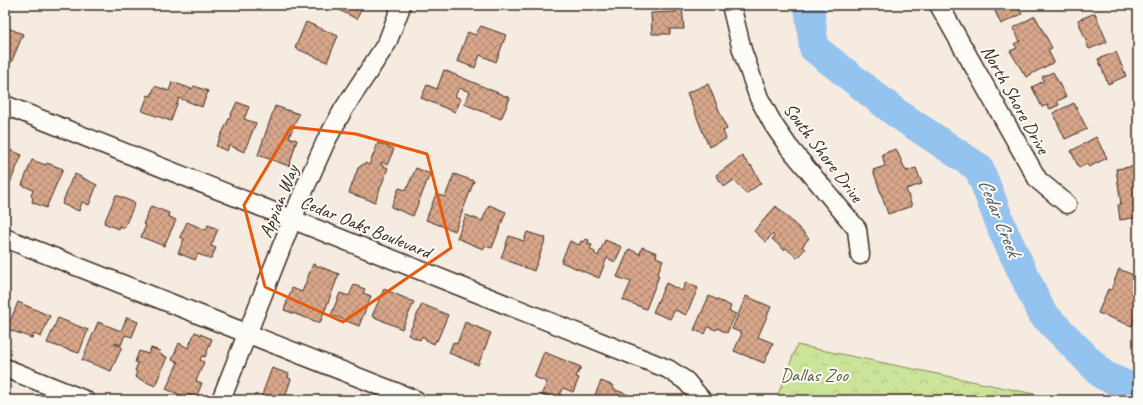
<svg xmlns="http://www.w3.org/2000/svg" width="1143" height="405" viewBox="0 0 1143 405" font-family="Caveat,sans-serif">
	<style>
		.forest { fill: url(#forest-crowns); stroke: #84875c }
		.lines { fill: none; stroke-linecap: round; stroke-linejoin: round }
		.river { stroke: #93c3ee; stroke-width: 30 }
		.building { fill: url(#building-cross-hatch); stroke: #3b2a1e }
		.minor-casing { stroke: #3b2a1e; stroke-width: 21 }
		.minor { stroke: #fdfcf7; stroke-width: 18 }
		.marked { fill: none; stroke: #e8590c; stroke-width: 3; stroke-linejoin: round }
		.labels { text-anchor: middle; stroke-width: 4; stroke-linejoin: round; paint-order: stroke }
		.street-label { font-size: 19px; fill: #3b2a1e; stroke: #fdfcf7 }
		.park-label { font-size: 19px; fill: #5f583d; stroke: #fdfcf7 }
		.water-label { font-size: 20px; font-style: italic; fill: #55585c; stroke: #fdfcf7 }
	</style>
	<defs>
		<pattern id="forest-crowns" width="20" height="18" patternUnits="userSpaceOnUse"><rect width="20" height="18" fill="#cce49a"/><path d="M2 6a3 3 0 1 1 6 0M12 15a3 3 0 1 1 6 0" fill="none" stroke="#b0c484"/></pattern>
		<pattern id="building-cross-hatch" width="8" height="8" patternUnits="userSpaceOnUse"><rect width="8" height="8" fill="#d8a78b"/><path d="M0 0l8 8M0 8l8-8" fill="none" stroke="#b08871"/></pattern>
	</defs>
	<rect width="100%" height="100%" fill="#f6ebe1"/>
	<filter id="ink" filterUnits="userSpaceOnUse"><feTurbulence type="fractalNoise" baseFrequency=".025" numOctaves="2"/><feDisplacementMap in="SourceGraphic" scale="8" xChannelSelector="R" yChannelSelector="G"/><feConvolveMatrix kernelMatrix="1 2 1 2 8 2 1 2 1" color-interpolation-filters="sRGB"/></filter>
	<g filter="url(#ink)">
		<!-- forest -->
		<path class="forest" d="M797,345L1063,400H776Z"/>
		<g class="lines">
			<!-- river -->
			<path class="river" d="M809,5L814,48L895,112L979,168L1004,233L1042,313L1103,375L1138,391"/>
		</g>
		<!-- building -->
		<path class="building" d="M341,5H363L357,19L339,10Z
			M995,5H1018L1022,14L1001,24L994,9L997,8Z
			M676,6H682L684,29H670V34H652L651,13L676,12Z
			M1095,13L1107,42L1089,49L1078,20Z
			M1035,16L1052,48L1048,50L1054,62L1026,77L1010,51L1017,48L1014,44L1020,41L1013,28Z
			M306,22L338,36L327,62L295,48Z
			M481,26L506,35L496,62L480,55L475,68L457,61L468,32L475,35Z
			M5,27L23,34L11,63L6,61L5,63Z
			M1116,52L1126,76L1108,84L1098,59Z
			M444,70L510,98L501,119L464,104L470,92L459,88L455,96L461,99L455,112L421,98L427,85L437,89Z
			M1053,72L1066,97L1057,101L1059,105L1050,109L1047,105L1042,107L1032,87L1044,81L1042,77Z
			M172,82L192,89L194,86L208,91L202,107L179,98L171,121L142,111L148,95L151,96L155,86L169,91Z
			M708,84L727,129L723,131L726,139L709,147L687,93Z
			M237,102L249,107L244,119L256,123L244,152L229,145L227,151L216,146Z
			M1074,103L1087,129L1065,139L1053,113Z
			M275,106L299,114L289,137L297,140L289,166L258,155Z
			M1096,137L1107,158L1089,167L1087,164L1079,168L1071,151Z
			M378,143L394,149L387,165L382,162L381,165L388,168L375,202L349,193L358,168L365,163L369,165Z
			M5,148L22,155L8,187L5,186Z
			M896,149L906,171L916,168L922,184L906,189L912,206L888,214L873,170L885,166L882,154Z
			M742,156L750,166L751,165L761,183L746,194L734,180L724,187L716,175Z
			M32,160L46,165L47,163L63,169L46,208L32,202L33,198L31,196L33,190L22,185Z
			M1136,166L1138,177V217L1120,220L1118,205L1121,204L1116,169Z
			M416,168L430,174L413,216L391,207L399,188L406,190Z
			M75,174L97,185L89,205L82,202L79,211L62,204L72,178L74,179Z
			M454,174L474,181L455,231L426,220L436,194L445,197Z
			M116,195L135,203L124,228L119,226L118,229L104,223Z
			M489,205L506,212L492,248L485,246L483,249L457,238L466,215L482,221Z
			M151,206L169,213L168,216L176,220L164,246L141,237L146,225L143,224Z
			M776,206L809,238L802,247L805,249L797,258L786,248L784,250L772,239L774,236L772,234L766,242L754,231Z
			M187,222L206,230L208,225L218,229L211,246L216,248L211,259L198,254L195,260L178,253L184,239L180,237Z
			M527,232L546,238L534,271L501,258L509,236L524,241Z
			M585,239L589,240L588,244L592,245L590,249L595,252V254L598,256L605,240L622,247L615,262L607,258L599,278L561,262L570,241L579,245L581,241L583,242Z
			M642,247L657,253L656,257L663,260L657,275L659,276L646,309L623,300L631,282L617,277L629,249L640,254Z
			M313,264L339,274L320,323L284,310L292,288L302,292Z
			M1119,269L1138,277V316L1136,320L1134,319L1132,326L1098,313L1108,289L1111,290Z
			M686,282L698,288L686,315L675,310L670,319L653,312L666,283L682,291Z
			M354,285L365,289L363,293L371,296L359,326L331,315L340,293L349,296Z
			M384,289L414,302L402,329L372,316Z
			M709,296L731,306L729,311L736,314L727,333L717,328L716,330L708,327L705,334L694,330Z
			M746,296L771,307L758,337L773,343L764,363L734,351L742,333L732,329Z
			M18,302L50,316L41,337L34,334L32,338L7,329Z
			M422,304L448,315L437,341L436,340L434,344L426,340V339L422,336L420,340L408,335Z
			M127,317L138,322L132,337L125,335L121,345L115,343L114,344L122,347L111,371L82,360L98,322L121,331Z
			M58,318L88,330L79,353L47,343Z
			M465,322L491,333L478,365L449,353L453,342L457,344Z
			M195,332L212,339L205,357L202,356L200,360L204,362L196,381L202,383L196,398L186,394L185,397L166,389L178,362L172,360L179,343L188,348Z
			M151,348L160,351L159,354L167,357L155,386L135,377L137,372L135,371L138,363L135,362L139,351L148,354Z
			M544,352L581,367L576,377L579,378L573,392L563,388L558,400H554L541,395L547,382L534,377Z
			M272,368L289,374L288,378L291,379L284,400H260Z
			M601,381L614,386L613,389L634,397L633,400H593Z"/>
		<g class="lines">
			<defs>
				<path id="minor" d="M731,5L742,50L759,98L773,124L788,146L857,229L860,255
					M939,5L1038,180L1067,204
					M5,105L668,369L686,381L702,400
					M5,238L416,400
					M5,368L85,400
					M221,400L304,190L326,141L343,110L387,43L400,9L401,5"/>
			</defs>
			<!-- minor casing -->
			<use href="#minor" class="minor-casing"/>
			<!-- minor -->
			<use href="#minor" class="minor"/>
		</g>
	</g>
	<!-- marked area -->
	<path class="marked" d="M291,127L356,134L427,154L451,248L343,322L265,287L244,205Z"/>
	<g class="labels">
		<!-- street labels -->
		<g class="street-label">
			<text transform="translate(1016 99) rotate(61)" y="7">North Shore Drive</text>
			<text transform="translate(824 152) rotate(53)" y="7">South Shore Drive</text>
			<text transform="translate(278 201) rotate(-68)" y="7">Appian Way</text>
			<text transform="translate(366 226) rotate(22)" y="7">Cedar Oaks Boulevard</text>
		</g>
		<!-- park labels -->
		<g class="park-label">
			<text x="814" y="381">Dallas Zoo</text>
		</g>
		<!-- water labels -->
		<g class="water-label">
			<text transform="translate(1000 217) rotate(68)" y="7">Cedar Creek</text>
		</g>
	</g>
	<!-- margin -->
	<rect width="1143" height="405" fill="none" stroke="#fdfcf7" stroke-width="20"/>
	<rect x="10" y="10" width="1123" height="385" fill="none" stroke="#3b2a1e" stroke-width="1.5" filter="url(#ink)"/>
</svg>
